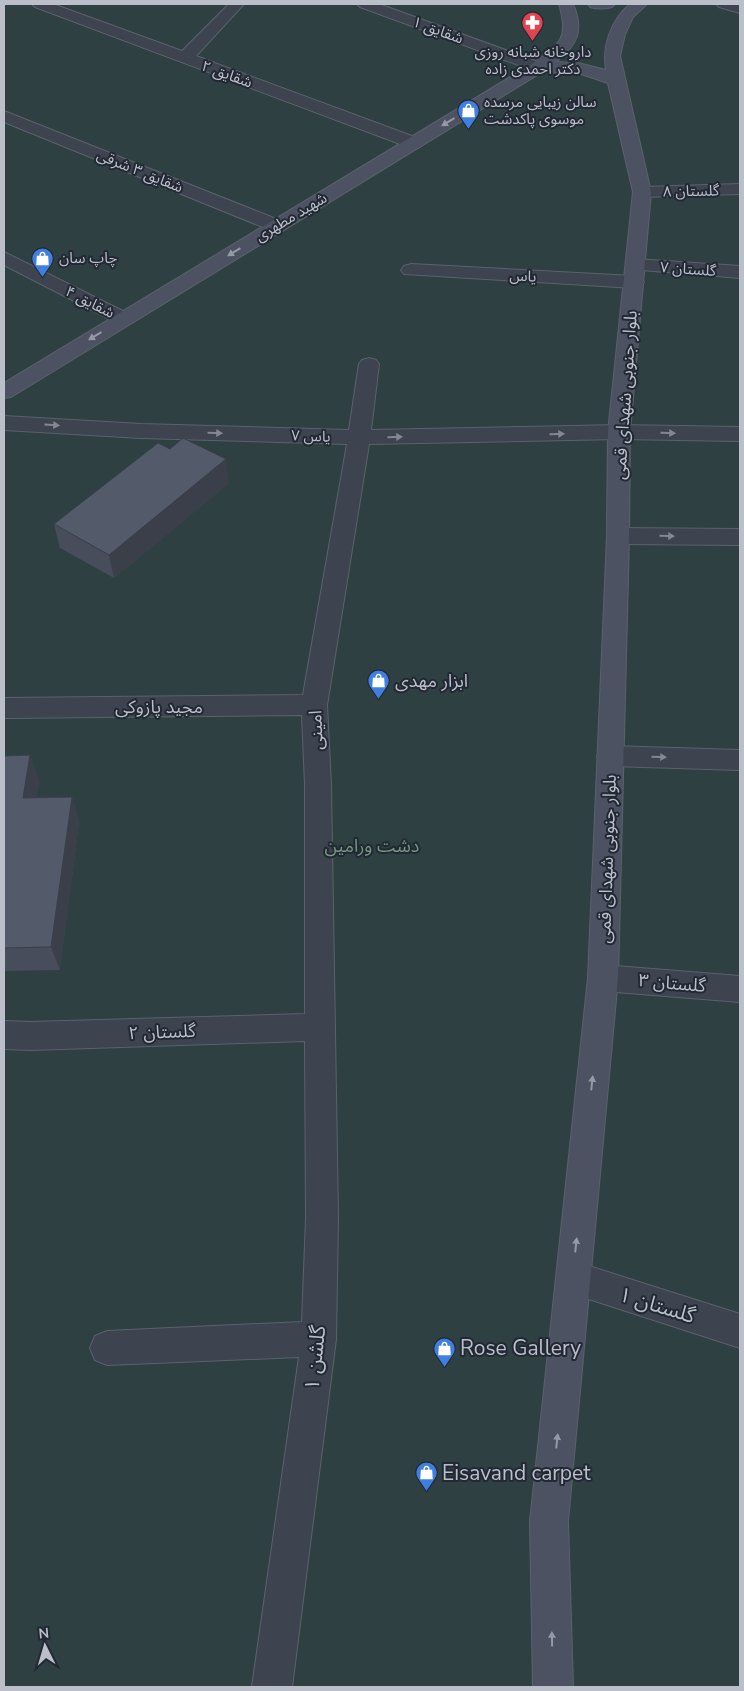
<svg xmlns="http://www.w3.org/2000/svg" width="744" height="1691" viewBox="0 0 744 1691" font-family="'Nunito Sans','Noto Sans Arabic',sans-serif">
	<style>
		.green { fill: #2e4042 }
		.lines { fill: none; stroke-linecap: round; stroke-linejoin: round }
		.street-casing { stroke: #5b616c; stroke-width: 2 }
		.secondary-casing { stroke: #5b616c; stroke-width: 2 }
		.street { fill: #3d434f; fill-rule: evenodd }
		.secondary { fill: #4c5261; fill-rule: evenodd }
		.wall { fill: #474d5a }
		.shaded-wall { fill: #3a3f4a }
		.building { fill: #535a69; stroke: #3a3f4a }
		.oneway { fill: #9499a5 }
		.oneway2 { fill: #828792 }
		.labels { text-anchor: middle; stroke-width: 4; stroke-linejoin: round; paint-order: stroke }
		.far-street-label { font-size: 15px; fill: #babfc9; stroke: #222834 }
		.far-poi-label { font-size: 15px; fill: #babfc9; stroke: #222834; text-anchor: start }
		.street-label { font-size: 18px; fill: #babfc9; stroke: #222834 }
		.poi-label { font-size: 18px; fill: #babfc9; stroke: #222834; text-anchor: start }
		.park-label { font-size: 18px; fill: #74977e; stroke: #222834 }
		.near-street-label { font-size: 21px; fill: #babfc9; stroke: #222834 }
		.near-poi-label { font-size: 21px; fill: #babfc9; stroke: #222834; text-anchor: start }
	</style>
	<rect width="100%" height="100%" fill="#2a313e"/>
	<!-- green -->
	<path class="green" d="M4,4H740V1687H4Z"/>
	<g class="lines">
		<defs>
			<path id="street" d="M32,4H53L182,51L229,4H244L196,56L420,139L423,143L420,147L414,148L408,147L35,7Z
				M357,4H379L544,64L546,67L544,70H532L360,7Z
				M716,4H740V13L719,7Z
				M4,111L284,222L286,226L284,230L277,232L270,230L4,122Z
				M740,184V194L642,197L636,196L633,192L636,188L642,187Z
				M4,252L131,315L134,319L131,323L124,325L117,323L4,265Z
				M636,259L740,266V278L629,269L626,265L629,261Z
				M411,264L634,276L641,278L644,282L641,286L634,288L404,274L401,270L404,266Z
				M369,358L376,360L379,364L371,430L619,425L740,427V441L619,439L369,444L327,705L331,785L338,1218L336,1339L292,1687H252L299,1357L107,1365L95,1360L90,1348L95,1336L107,1331L302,1322L306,1218L305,1041L31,1050L4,1049V1021L31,1022L305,1014V785L302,715L4,718V698L303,695L347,444L141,438L4,430V416L141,424L349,430L359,364L362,360Z
				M618,528L740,529V545L618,544L610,542L607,536L610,530Z
				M610,746L740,750V770L610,766L601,763L597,756L601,749Z
				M603,965L740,976V1002L603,991L593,987L588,978L593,969Z
				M573,1261L740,1314V1348L561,1290L556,1278L561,1266Z"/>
			<path id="secondary" d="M559,4H573C584,30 578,44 556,62L578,63L606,70C602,46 611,20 630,4H647L633,17L625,34L620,56L651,192L630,432L629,536L618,978L568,1521L573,1687H533L530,1521L588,978L607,536L608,432L633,192L608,83L578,73L542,72L11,397L4,398V383L532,64C561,44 569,39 559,4Z
				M588,4H615L612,7C605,9 597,9 590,7Z"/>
		</defs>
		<!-- street casing -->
		<use href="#street" class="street-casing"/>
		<!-- secondary casing -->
		<use href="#secondary" class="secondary-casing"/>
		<!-- street -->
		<use href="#street" class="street"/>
		<!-- secondary -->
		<use href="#secondary" class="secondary"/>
	</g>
	<!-- wall -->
	<path class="wall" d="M229,483L114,578L60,548L54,524Z
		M30,755L39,781L36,797H72L79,822L60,970L4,971V756Z"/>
	<!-- shaded-wall -->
	<path class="shaded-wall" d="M226,459L229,483L114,578L109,555Z
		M30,755L39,781L32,823L23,798Z
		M72,797L79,822L60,970L51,947Z"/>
	<!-- building -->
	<path class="building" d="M183,438L226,459L109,555L54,524L158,443L170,449Z
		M30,755L23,798L72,797L51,947L4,948V756Z"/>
	<!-- one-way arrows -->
	<defs><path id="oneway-solid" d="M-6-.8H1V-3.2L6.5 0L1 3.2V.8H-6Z" transform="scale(1.25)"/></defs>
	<g class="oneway">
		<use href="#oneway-solid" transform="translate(448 122) rotate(149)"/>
		<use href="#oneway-solid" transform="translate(234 252) rotate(149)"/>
		<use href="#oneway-solid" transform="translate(95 336) rotate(149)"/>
		<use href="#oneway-solid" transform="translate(592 1083) rotate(-84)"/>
		<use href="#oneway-solid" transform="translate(576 1245) rotate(-84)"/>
		<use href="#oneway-solid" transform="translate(557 1441) rotate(-84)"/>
		<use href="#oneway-solid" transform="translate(552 1639) rotate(-91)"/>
	</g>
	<g class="oneway2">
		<use href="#oneway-solid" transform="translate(52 425) rotate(3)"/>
		<use href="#oneway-solid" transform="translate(215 433) rotate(2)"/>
		<use href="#oneway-solid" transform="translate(668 433) rotate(1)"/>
		<use href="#oneway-solid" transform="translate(557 434) rotate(-1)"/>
		<use href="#oneway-solid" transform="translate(395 437) rotate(-1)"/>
		<use href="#oneway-solid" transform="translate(667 536) rotate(1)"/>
		<use href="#oneway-solid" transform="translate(659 757) rotate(2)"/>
	</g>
	<!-- icons -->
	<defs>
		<symbol id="pharmacy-pin" viewBox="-11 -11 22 30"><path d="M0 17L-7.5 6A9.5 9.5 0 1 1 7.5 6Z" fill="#e0444e" stroke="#222834"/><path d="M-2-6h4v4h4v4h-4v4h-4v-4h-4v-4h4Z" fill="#fff"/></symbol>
		<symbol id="shop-pin" viewBox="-11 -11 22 30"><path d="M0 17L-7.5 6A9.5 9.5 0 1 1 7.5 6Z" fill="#3f7fe0" stroke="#222834"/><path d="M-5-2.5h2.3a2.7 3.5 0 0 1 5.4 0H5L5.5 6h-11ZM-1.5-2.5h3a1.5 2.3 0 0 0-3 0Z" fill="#fff"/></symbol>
	</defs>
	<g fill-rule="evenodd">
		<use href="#pharmacy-pin" x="520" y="10" width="25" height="34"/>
		<use href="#shop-pin" x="456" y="98" width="25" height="34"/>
		<use href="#shop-pin" x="30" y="246" width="25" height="34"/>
		<use href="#shop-pin" x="366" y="668" width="25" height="34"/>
		<use href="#shop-pin" x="432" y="1336" width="25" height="34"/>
		<use href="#shop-pin" x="414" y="1460" width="25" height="34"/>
	</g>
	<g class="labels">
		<!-- far-street labels -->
		<g class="far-street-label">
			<text transform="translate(438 30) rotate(20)" y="5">شقایق ۱</text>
			<text transform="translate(227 74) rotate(20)" y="5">شقایق ۲</text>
			<text transform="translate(140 171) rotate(22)" y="5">شقایق ۳ شرقی</text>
			<text transform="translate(691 191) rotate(-1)" y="5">گلستان ۸</text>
			<text transform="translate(291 217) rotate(-31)" y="5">شهید مطهری</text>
			<text transform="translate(688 269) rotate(4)" y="5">گلستان ۷</text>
			<text transform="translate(523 276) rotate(3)" y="5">یاس</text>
			<text transform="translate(90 302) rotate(27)" y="5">شقایق ۴</text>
			<text transform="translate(311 436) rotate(2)" y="5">یاس ۷</text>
		</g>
		<!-- far-poi labels -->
		<g class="far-poi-label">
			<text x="533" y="57" text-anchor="middle">داروخانه شبانه روزی<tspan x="533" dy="17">دکتر احمدی زاده</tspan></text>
			<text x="484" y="107">سالن زیبایی مرسده<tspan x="484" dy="17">موسوی پاکدشت</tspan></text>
			<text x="59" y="263">چاپ سان</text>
		</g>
		<!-- street labels -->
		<g class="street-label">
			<text transform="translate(625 395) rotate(-86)" y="6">بلوار جنوبی شهدای قمی</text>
			<text x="159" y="713">مجید پازوکی</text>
			<text transform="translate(316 730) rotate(-92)" y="6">امینی</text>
			<text transform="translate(607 859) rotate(-88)" y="6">بلوار جنوبی شهدای قمی</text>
			<text transform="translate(672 983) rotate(5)" y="6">گلستان ۳</text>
			<text transform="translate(162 1032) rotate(-2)" y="6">گلستان ۲</text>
		</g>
		<!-- poi labels -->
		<g class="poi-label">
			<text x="395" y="687">ابزار مهدی</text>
		</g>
		<!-- park labels -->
		<g class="park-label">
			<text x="372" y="852">دشت ورامین</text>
		</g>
		<!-- near-street labels -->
		<g class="near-street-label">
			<text transform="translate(657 1305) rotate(17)" y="7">گلستان ۱</text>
			<text transform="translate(315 1358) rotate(-84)" y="7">گلشن ۱</text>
		</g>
		<!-- near-poi labels -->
		<g class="near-poi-label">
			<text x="460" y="1355">Rose Gallery</text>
			<text x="442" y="1480">Eisavand carpet</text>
		</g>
	</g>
	<!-- border -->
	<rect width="744" height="1691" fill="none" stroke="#babfc9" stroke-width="10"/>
	<!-- north arrow -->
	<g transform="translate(45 1646) rotate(355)" stroke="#222834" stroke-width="4" paint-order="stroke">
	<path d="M0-4L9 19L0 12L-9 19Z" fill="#babfc9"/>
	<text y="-8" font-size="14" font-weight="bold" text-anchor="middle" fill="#babfc9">N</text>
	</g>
</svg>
